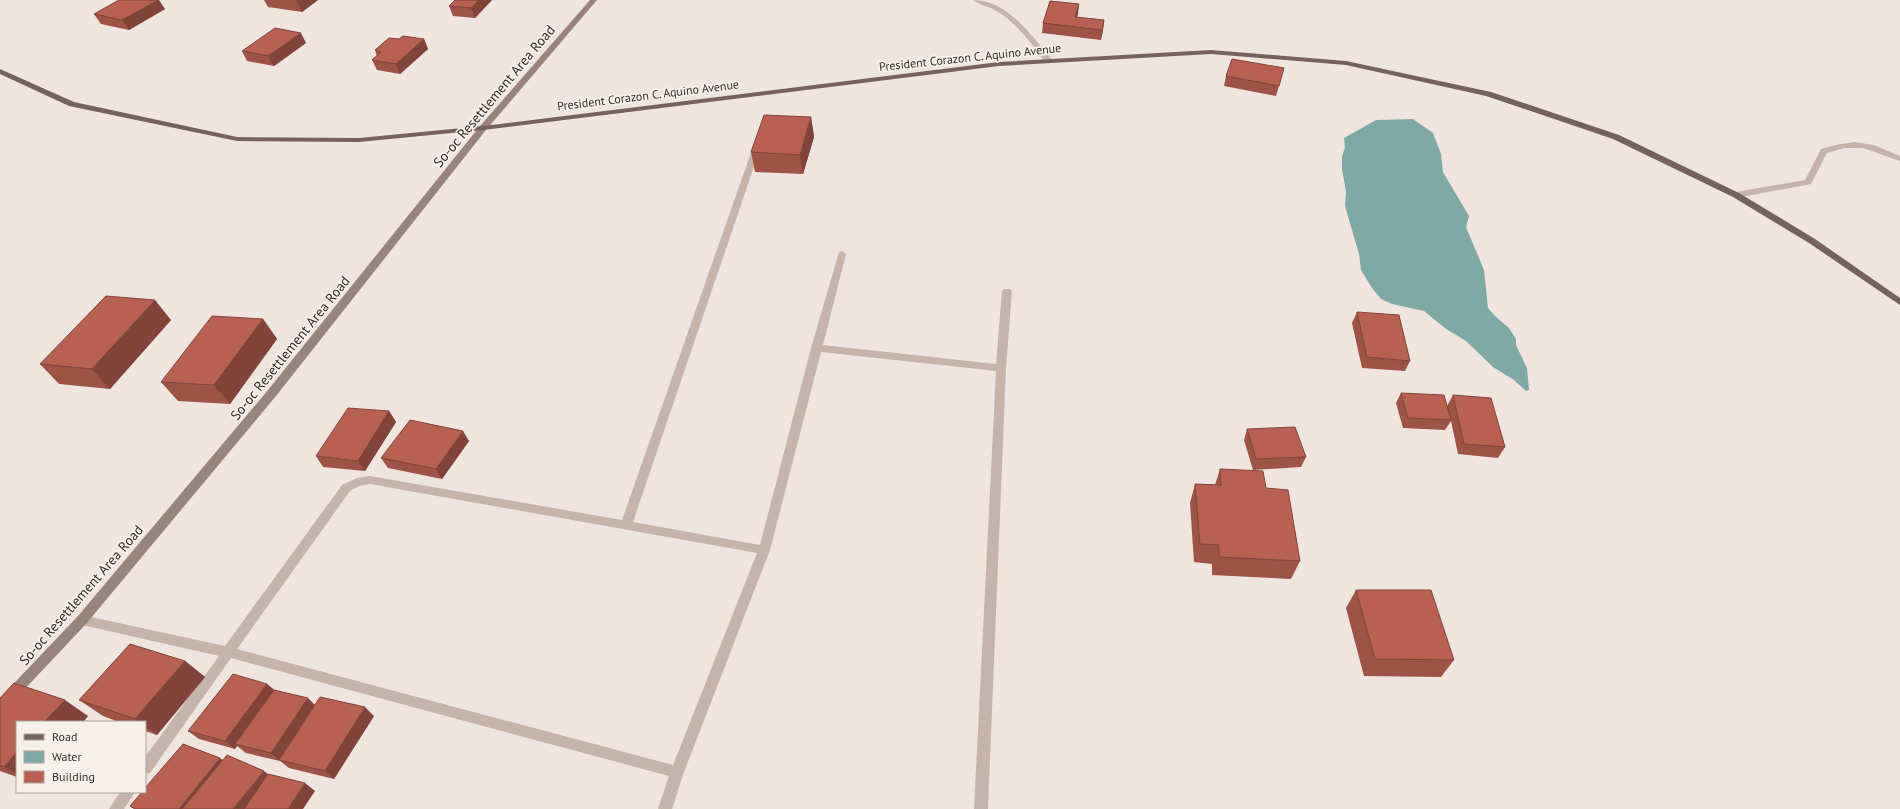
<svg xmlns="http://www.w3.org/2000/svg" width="1900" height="809" viewBox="0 0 1900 809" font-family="'PT Sans',sans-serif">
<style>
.water{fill:#80a9a6}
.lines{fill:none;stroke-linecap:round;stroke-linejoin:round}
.lane{fill:#c6b4ab;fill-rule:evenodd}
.street{fill:#c6b4ab;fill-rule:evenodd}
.secondary{fill:#99847c;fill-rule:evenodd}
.primary{fill:#75625c;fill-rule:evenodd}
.wall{fill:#9e5347}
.shaded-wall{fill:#81443a}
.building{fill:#b86153;stroke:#81443a}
.labels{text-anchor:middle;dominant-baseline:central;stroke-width:3.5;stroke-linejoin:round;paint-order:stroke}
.far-street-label{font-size:12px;fill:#352c29;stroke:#f7f0e9}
.street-label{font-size:14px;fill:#352c29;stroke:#f7f0e9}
</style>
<rect width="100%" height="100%" fill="#efe5de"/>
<path class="water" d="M1413 119 1433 133 1441 154 1443 172 1469 216 1466 227 1484 270 1488 308 1495 316 1509 328 1516 339V345L1527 368 1529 390 1526 391 1514 380 1493 367 1466 341 1446 329 1424 311 1392 304 1381 299 1372 288 1361 270 1359 254 1345 206 1346 192 1342 169V157L1345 147 1344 138 1376 120Z"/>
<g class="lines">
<path class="lane" d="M1854 142 1874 145 1900 156V161L1863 148H1845L1827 153 1811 184 1736 198 1732 195 1736 192 1805 180 1821 149 1835 145Z"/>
<path class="street" d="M973 0C1007 0 1030 34 1051 58V62H1045C1031 43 1016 22 995 10 988 6 979 5 973 0Z
M754 144H760L761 146 633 522 760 545 811 348 839 252 842 251 846 254 823 345 996 364 1002 291 1004 289H1010L1012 291 1006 368 988 809H974L996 371 821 352 770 550 684 772 672 809H658L669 776 231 658 150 773 145 774V757L219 656 82 625 78 624 76 620 78 616 82 615 225 646 342 485 357 478 370 476 622 520ZM370 484 757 553 673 765 237 649 350 491 359 486Z
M120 792H135L124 809H109Z"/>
<path class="secondary" d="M590 0H597L486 130 276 396 86 624 4 711 0 713V698L78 616 268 390 480 126Z"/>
<path class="primary" d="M1211 50 1346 61 1491 92 1619 135 1739 193 1815 239 1900 298V305L1809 243 1733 197 1613 139 1486 96 1346 65 1211 54 999 66 483 130 359 142 237 141 69 106 0 74V69L74 102 237 137 359 138 483 126 999 62Z"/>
</g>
<path class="wall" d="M264 0H318L302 12 268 7Z
M455 0H492L475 18 453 16 449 6Z
M1050 1 1079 4 1077 17 1104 20 1103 30 1101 40 1042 33 1043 23Z
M165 9 129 30 101 24 94 14Z
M399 39H424L428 49 400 74 377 70 372 60 377 56 375 50Z
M306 43 274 66 247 61 242 51Z
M1284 68 1276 96 1224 86 1226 76Z
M811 117 814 137 803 174 755 172 751 152Z
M1357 312 1410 361 1405 371 1362 368 1352 323Z
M263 319 277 339 230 404 178 401 161 382Z
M171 320 110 389 59 384 40 364Z
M1401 393 1447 406 1453 395 1505 447 1498 458 1458 454 1451 421 1445 430 1403 428 1396 403Z
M389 411 396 422 365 471 323 467 316 456Z
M1247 429 1306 457 1301 467 1253 470 1244 440Z
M469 441 442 479 388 468 381 458Z
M1220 469 1266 488 1300 561 1291 579 1212 575V564L1194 562 1190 503 1195 484 1215 485Z
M1356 590 1454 660 1441 677 1364 676 1346 608Z
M185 661 205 677 157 735 145 731V722H119L103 716 79 700Z
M267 684 274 690 315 705 374 716 334 779 289 768 280 761 246 753 237 746 235 749 199 739 188 731Z
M0 698 88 716 83 722H17V777L0 771Z"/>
<path class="shaded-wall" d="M158 0H159L165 9 129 30 122 20Z
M296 0H318L302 12Z
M479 0H492L475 18 471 8Z
M1079 4 1078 14 1074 27 1075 17Z
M1104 20 1103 30 1101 40 1102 30Z
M301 33 306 43 274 66 268 56Z
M424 39 428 49 400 74 396 64Z
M811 117 814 137 803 174 800 155Z
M155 300 171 320 110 389 92 369Z
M263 319 277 339 230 404 214 385Z
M389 411 396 422 365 471 358 461Z
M463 431 469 441 442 479 436 469Z
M185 661 205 677 157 735 145 726V722H139L135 719Z
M267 684 277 692 235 744 237 746 235 749 225 741Z
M308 698 317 707 279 760 271 753Z
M65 700 88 716 83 722H44Z
M365 707 374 716 334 779 325 771Z
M17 752V774L4 767Z
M220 758 231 766 197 809H179Z
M264 771 274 779 250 809H233Z
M305 783 315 791 303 809H288Z"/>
<path class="building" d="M119 0H158L122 20 94 14Z
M455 0H479L471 8 449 6Z
M1050 1 1079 4 1075 17 1104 20 1102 30 1043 23Z
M275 28 301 33 268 56 242 51Z
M403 36 424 39 396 64 372 60 381 52 375 50 389 38 399 39Z
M1232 59 1284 68 1279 86 1226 76Z
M764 115 811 117 800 155 751 152Z
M106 296 155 300 92 369 40 364Z
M1357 312 1399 315 1410 361 1367 357Z
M212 316 263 319 214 385 161 382Z
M1401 393 1444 395 1451 420 1408 418Z
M1453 395 1491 398 1505 447 1464 444Z
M348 408 389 411 358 461 316 456Z
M410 420 463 431 436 469 381 458Z
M1295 427 1306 457 1256 459 1247 429Z
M1220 469 1263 471 1266 488 1288 490 1300 561 1219 557V545L1200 544 1195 484 1221 485Z
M1356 590H1431L1454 660 1375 659Z
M130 644 185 661 135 719 79 700Z
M233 674 267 684 225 741 188 731Z
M14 683 65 700 44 722H17V752L4 767 0 765V698Z
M274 690 308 698 271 753 235 744Z
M320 697 365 707 325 771 279 760Z
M183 744 220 758 179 809H135L130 806 142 792H145V788Z
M227 755 264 771 233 809H182Z
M268 774 305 783 288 809H244Z"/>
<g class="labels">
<g class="far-street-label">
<text transform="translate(970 57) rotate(-6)">President Corazon C. Aquino Avenue</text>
<text transform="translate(648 95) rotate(-7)">President Corazon C. Aquino Avenue</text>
</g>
<g class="street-label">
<text transform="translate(494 96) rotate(-50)">So-oc Resettlement Area Road</text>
<text transform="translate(290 348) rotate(-51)">So-oc Resettlement Area Road</text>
<text transform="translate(81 595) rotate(-49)">So-oc Resettlement Area Road</text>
</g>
</g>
<rect x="16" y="721" width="130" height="72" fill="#f7f0e9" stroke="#a9a29c"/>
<rect x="24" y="734" width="20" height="6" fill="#75625c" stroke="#a9a29c"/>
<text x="52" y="741" font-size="12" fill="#352c29">Road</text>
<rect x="24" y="751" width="20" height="12" fill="#80a9a6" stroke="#a9a29c"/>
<text x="52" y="761" font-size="12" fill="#352c29">Water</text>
<rect x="24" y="771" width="20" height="12" fill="#b86153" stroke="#a9a29c"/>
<text x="52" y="781" font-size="12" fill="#352c29">Building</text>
</svg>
